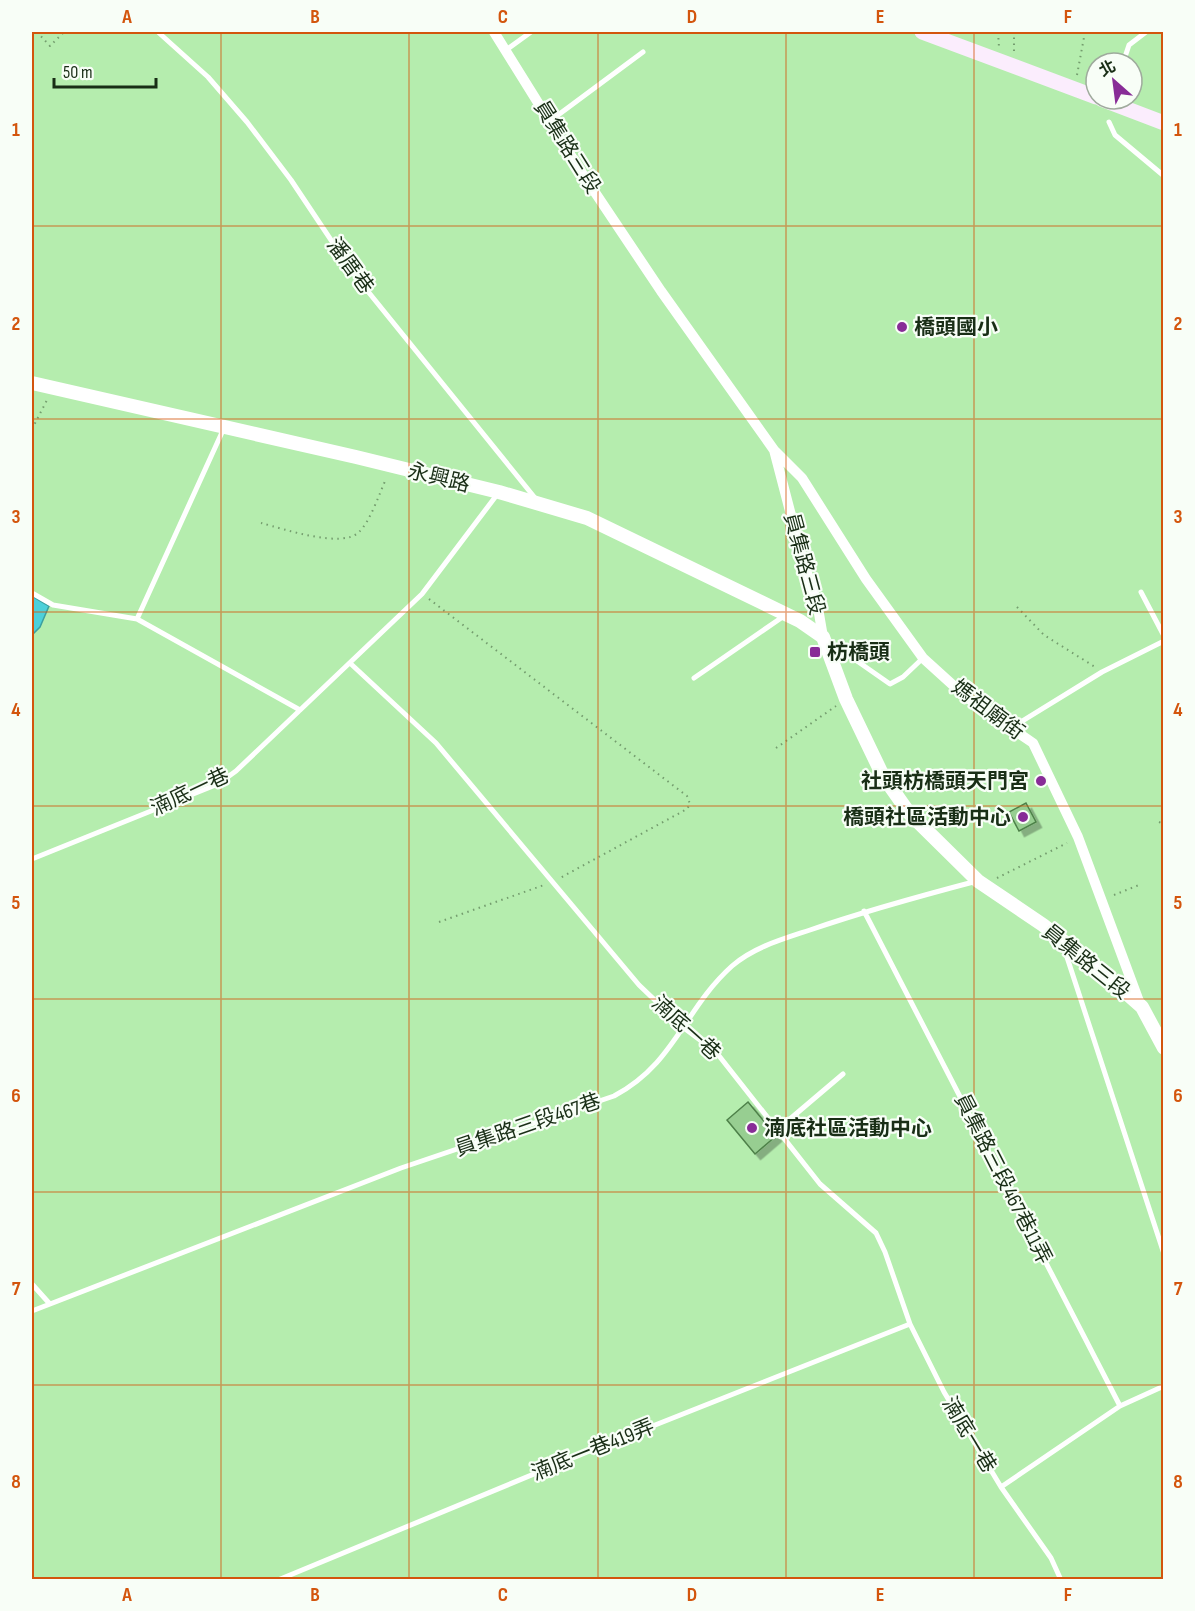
<svg xmlns="http://www.w3.org/2000/svg" width="1195" height="1611" viewBox="0 0 1195 1611" font-family="'Sofia Sans Condensed','Noto Sans TC',sans-serif">
<style>
.water{fill:#4dd0da;stroke:#3d9f9f;stroke-width:1.5}
.building{fill:#97ce91;stroke:#4e8149;stroke-width:1.5;filter:url(#shadow)}
.lines{fill:none;stroke-linecap:round;stroke-linejoin:round}
.path{stroke:#749d6e;stroke-width:2;stroke-dasharray:1.5 4.5;stroke-linecap:butt}
.service{stroke:#fff;stroke-width:5}
.minor{stroke:#fff;stroke-width:10}
.tertiary{stroke:#fff;stroke-width:14}
.secondary{stroke:#fbedfd;stroke-width:15}
.grid{fill:none;stroke:#d3550d;stroke-width:1.5;stroke-opacity:0.55}
.poi-dot{fill:#882c97;stroke:#f8fef7;stroke-width:2}
.labels{text-anchor:middle;dominant-baseline:central;stroke-width:4.5;stroke-linejoin:round;paint-order:stroke}
.street-label{font-size:21px;fill:#192e16;stroke:#f8fef7}
.poi-label{font-size:21px;font-weight:bold;fill:#192e16;stroke:#f8fef7;text-anchor:start}
.neatline{fill:none;stroke:#d3550d;stroke-width:2}
.grid-label{font-size:20px;text-anchor:middle;font-weight:bold;fill:#d3550d}
</style>
<defs>
<filter id="shadow"><feDropShadow dx="5.5" dy="5.5" stdDeviation="0" flood-color="#0004"/></filter>
</defs>
<rect width="100%" height="100%" fill="#b5edae"/>
<path class="water" d="M32 596 49 606 40 627 33 634Z"/>
<path class="building" d="M1026 803 1036 822 1019 831 1009 812Z
M748 1102 776 1136 755 1154 727 1120Z"/>
<g class="lines">
<path class="path" d="M37 32 50 46 64 32
M998 32 999 47
M1014 51V32
M1077 75 1085 32
M32 429 47 400
M261 523C284 529 342 549 359 532 370 522 380 492 386 479
M429 599 687 796 690 804 687 809 560 878
M1017 607 1044 635 1095 667
M776 748 836 706
M1159 822 1164 824
M997 878 1067 843
M1114 895 1139 885
M439 922 544 885"/>
<path class="service" d="M158 32 208 77 247 122 291 180 353 273 535 498
M506 50 531 32
M1123 63 1129 45 1146 32
M550 121 643 52
M1109 122 1115 135 1164 176
M1141 592 1164 636
M32 593 53 605 137 619 224 428
M137 619 300 710
M827 640 890 684 903 677 923 658
M351 664 436 743 639 985 684 1028 716 1052 820 1184 876 1233 885 1252 910 1324 944 1392 1001 1487 1051 1558 1061 1580
M694 678 784 616
M1011 728 1102 672 1164 641
M32 859 218 784 236 771 422 594 499 492
M864 911 1120 1406 1164 1386
M1063 945 1164 1254
M777 1130 843 1074
M32 1284 49 1303
M32 1311 401 1168 614 1096C675 1064 684 1009 732 966 754 947 783 939 810 930 865 911 920 896 977 881
M1001 1487 1120 1406
M278 1580 592 1450 910 1324"/>
<path class="minor" d="M494 32 578 167 661 291 774 450 803 561 817 602 823 637
M775 451 802 478 866 579 923 658 966 697 1033 743 1078 837 1140 1004"/>
<path class="tertiary" d="M32 383 356 457 499 492 587 518 800 621 823 637 846 699 883 776 909 813 978 881 1043 925 1100 970 1142 1007 1164 1048"/>
<path class="secondary" d="M922 32 1096 97
M1101 99 1164 123"/>
</g>
<path class="grid" d="M221 32V1580M409 32V1580M598 32V1580M786 32V1580M974 32V1580M32 226H1164M32 419H1164M32 612H1164M32 806H1164M32 999H1164M32 1192H1164M32 1385H1164"/>
<g class="poi-dot">
<circle cx="902" cy="327" r="6"/>
<rect x="809" y="646" width="12" height="12" rx="3"/>
<circle cx="1041" cy="781" r="6"/>
<circle cx="1023" cy="817" r="6"/>
<circle cx="752" cy="1128" r="6"/>
</g>
<g class="labels">
<g class="street-label">
<text transform="translate(567 147) rotate(58)">員集路三段</text>
<text transform="translate(350 266) rotate(54)">潘厝巷</text>
<text transform="translate(439 478) rotate(14)">永興路</text>
<text transform="translate(804 564) rotate(75)">員集路三段</text>
<text transform="translate(988 710) rotate(37)">媽祖廟街</text>
<text transform="translate(190 792) rotate(-25)">湳底一巷</text>
<text transform="translate(1086 962) rotate(39)">員集路三段</text>
<text transform="translate(686 1028) rotate(42)">湳底一巷</text>
<text transform="translate(528 1125) rotate(-19)">員集路三段467巷</text>
<text transform="translate(1003 1179) rotate(63)">員集路三段467巷11弄</text>
<text transform="translate(969 1435) rotate(59)">湳底一巷</text>
<text transform="translate(593 1450) rotate(-22)">湳底一巷419弄</text>
</g>
<g class="poi-label">
<text x="914" y="327">橋頭國小</text>
<text x="827" y="652">枋橋頭</text>
<text x="1029" y="781" text-anchor="end">社頭枋橋頭天門宮</text>
<text x="1011" y="817" text-anchor="end">橋頭社區活動中心</text>
<text x="764" y="1128">湳底社區活動中心</text>
</g>
</g>
<rect width="1195" height="1611" fill="none" stroke="#f8fef7" stroke-width="66"/>
<g transform="translate(1114 81) rotate(332)"><circle r="28" fill="#f8fef7" stroke="#9fab9d" stroke-width="1.5"/>
<path d="M0-4.5L10 22L0 15L-10 22Z" fill="#882c97"/>
<text y="-9" font-size="16" font-weight="bold" text-anchor="middle" fill="#192e16">北</text>
</g>
<path d="M54 78v9h102v-9" fill="none" stroke="#192e16" stroke-width="3"/>
<text x="63" y="78" font-size="18" fill="#192e16" stroke="#f8fef7" stroke-width="4.5" paint-order="stroke">50 m</text>
<rect x="33" y="33" width="1129" height="1545" class="neatline"/>
<g class="grid-label">
<text x="127" y="23">A</text>
<text x="315" y="23">B</text>
<text x="503" y="23">C</text>
<text x="692" y="23">D</text>
<text x="880" y="23">E</text>
<text x="1068" y="23">F</text>
<text x="16" y="136">1</text>
<text x="1178" y="136">1</text>
<text x="16" y="330">2</text>
<text x="1178" y="330">2</text>
<text x="16" y="523">3</text>
<text x="1178" y="523">3</text>
<text x="16" y="716">4</text>
<text x="1178" y="716">4</text>
<text x="16" y="909">5</text>
<text x="1178" y="909">5</text>
<text x="16" y="1102">6</text>
<text x="1178" y="1102">6</text>
<text x="16" y="1295">7</text>
<text x="1178" y="1295">7</text>
<text x="16" y="1488">8</text>
<text x="1178" y="1488">8</text>
<text x="127" y="1601">A</text>
<text x="315" y="1601">B</text>
<text x="503" y="1601">C</text>
<text x="692" y="1601">D</text>
<text x="880" y="1601">E</text>
<text x="1068" y="1601">F</text>
</g>
</svg>
